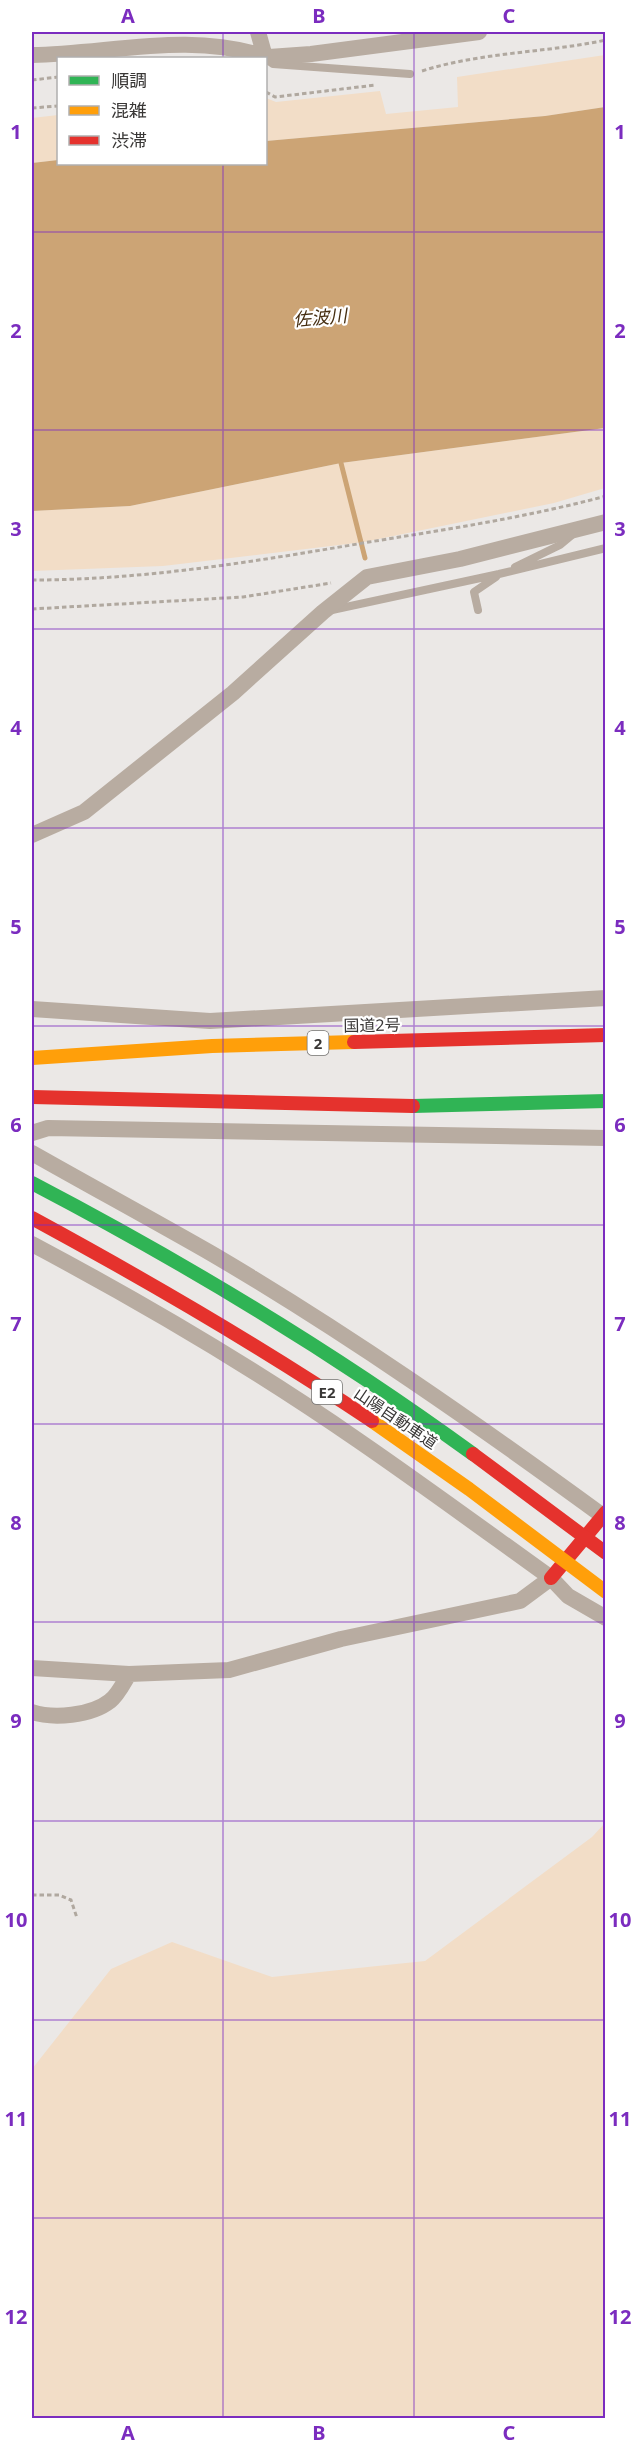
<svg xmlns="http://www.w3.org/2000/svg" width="637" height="2450" viewBox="0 0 637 2450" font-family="'Noto Sans','Noto Sans JP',sans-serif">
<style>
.green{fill:#f2ddc7}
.water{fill:#cca475}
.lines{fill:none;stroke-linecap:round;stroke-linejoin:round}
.stream{stroke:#cca475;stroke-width:5}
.path{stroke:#b0a89f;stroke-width:3;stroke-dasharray:4.5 3;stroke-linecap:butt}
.lane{stroke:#b8aca1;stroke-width:8}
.street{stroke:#b8aca1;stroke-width:16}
.fast{stroke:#30b455;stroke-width:14}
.slow{stroke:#ff9f0a;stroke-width:14}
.jam{stroke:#e5322d;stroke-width:14}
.fast-bridge{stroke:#30b455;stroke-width:14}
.slow-bridge{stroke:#ff9f0a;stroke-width:14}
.jam-bridge{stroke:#e5322d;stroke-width:14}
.grid{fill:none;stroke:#7b2cbf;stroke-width:1.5;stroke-opacity:0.55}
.labels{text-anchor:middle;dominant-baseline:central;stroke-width:4.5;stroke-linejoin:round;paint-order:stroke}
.shield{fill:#fff;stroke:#747372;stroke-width:1.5}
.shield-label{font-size:15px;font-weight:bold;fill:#393736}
.street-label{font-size:16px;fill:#393736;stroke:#fff}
.water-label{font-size:18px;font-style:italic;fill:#472f12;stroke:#fff}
.neatline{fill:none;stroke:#7b2cbf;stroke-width:2}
.grid-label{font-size:20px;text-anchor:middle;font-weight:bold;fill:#7b2cbf}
</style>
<rect width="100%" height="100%" fill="#ebe8e6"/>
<path class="green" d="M605 55V107L545 116 266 141V98L276 102 380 91 386 114 458 107 457 77Z
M58 115V160L32 163V118Z
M605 428V488L554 503 364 542 163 566 32 571V511L130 506 341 463Z
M605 1823V2418H32V2069L111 1969 172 1942 272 1977 425 1961 592 1837Z"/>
<path class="water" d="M605 107V428L341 463 130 506 32 511V163L58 160V164H266V141L545 116Z"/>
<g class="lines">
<path class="stream" d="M341 463 365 558"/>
<path class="path" d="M422 71C481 52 545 53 606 40
M32 80 58 77
M266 92 275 97 376 85
M32 108 58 106
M32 580C145 580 258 561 369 542 449 529 528 517 606 496
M32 609 243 597 331 583
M32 1895H59L71 1900 77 1918"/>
<path class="lane" d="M269 61 273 64 410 74
M515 567 560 545 572 535
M332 610 499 574 606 548
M478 610 474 592 496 577"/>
<path class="street" d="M258 32 265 57
M32 55C109 54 190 31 265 57
M255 58 311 54 479 32
M32 835 84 812 233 693 323 612 367 577 460 559 606 522
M32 1009 210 1021 606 998
M32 1133 48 1128 606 1138
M32 1153C92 1187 153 1220 214 1255 348 1334 477 1424 603 1516
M32 1244C143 1303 254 1368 359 1441 423 1485 487 1532 551 1578L568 1596 606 1618
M32 1668 129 1674 229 1670 341 1639 520 1601 551 1578
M32 1712C53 1719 91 1716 110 1701 118 1695 124 1682 129 1674"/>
<path class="fast" d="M413 1106 606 1101"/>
<path class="slow" d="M32 1058 212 1046 354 1042"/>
<path class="jam" d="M354 1042 606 1035
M32 1097 413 1106
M551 1578 606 1512"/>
<path class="fast-bridge" d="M32 1183C185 1263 333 1352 473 1454"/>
<path class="slow-bridge" d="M372 1421 469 1489 606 1592"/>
<path class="jam-bridge" d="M32 1218C148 1281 262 1347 372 1421
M473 1454 606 1553"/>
</g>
<path class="grid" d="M223 32V58M414 32V2418M223 164V2418M32 232H606M32 430H606M32 629H606M32 828H606M32 1026H606M32 1225H606M32 1424H606M32 1622H606M32 1821H606M32 2020H606M32 2218H606"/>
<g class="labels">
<g class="shield">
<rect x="307.5" y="1031" width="21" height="24" rx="4.5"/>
<rect x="312" y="1380" width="30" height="24" rx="4.5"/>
</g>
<g class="shield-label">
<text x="318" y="1043">2</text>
<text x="327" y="1392">E2</text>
</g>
<g class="street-label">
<text transform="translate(372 1025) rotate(-1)">国道2号</text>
<text transform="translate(396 1418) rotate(34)">山陽自動車道</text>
</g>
<g class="water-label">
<text transform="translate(320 317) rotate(-5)">佐波川</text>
</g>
</g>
<rect width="637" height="2450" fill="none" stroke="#ffffff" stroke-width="66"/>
<rect x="57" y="57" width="210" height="108" fill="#ffffff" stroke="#b0afaf" stroke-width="1.5"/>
<rect x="69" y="76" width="30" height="9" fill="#30b455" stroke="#b0afaf" stroke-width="1.5"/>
<text x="111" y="87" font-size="18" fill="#393736">順調</text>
<rect x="69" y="106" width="30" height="9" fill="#ff9f0a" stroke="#b0afaf" stroke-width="1.5"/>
<text x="111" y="117" font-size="18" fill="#393736">混雑</text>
<rect x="69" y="136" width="30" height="9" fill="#e5322d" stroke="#b0afaf" stroke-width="1.5"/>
<text x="111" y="147" font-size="18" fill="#393736">渋滞</text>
<rect x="33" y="33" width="571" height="2384" class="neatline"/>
<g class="grid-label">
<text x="128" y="23">A</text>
<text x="319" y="23">B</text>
<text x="509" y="23">C</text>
<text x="16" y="139">1</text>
<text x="620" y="139">1</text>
<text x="16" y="338">2</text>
<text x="620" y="338">2</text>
<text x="16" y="536">3</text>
<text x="620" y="536">3</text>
<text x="16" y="735">4</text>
<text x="620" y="735">4</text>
<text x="16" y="934">5</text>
<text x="620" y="934">5</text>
<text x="16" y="1132">6</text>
<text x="620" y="1132">6</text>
<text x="16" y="1331">7</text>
<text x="620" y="1331">7</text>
<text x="16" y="1530">8</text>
<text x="620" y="1530">8</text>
<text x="16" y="1728">9</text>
<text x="620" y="1728">9</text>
<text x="16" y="1927">10</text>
<text x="620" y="1927">10</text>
<text x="16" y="2126">11</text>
<text x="620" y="2126">11</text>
<text x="16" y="2324">12</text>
<text x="620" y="2324">12</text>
<text x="128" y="2440">A</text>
<text x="319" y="2440">B</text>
<text x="509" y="2440">C</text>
</g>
</svg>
